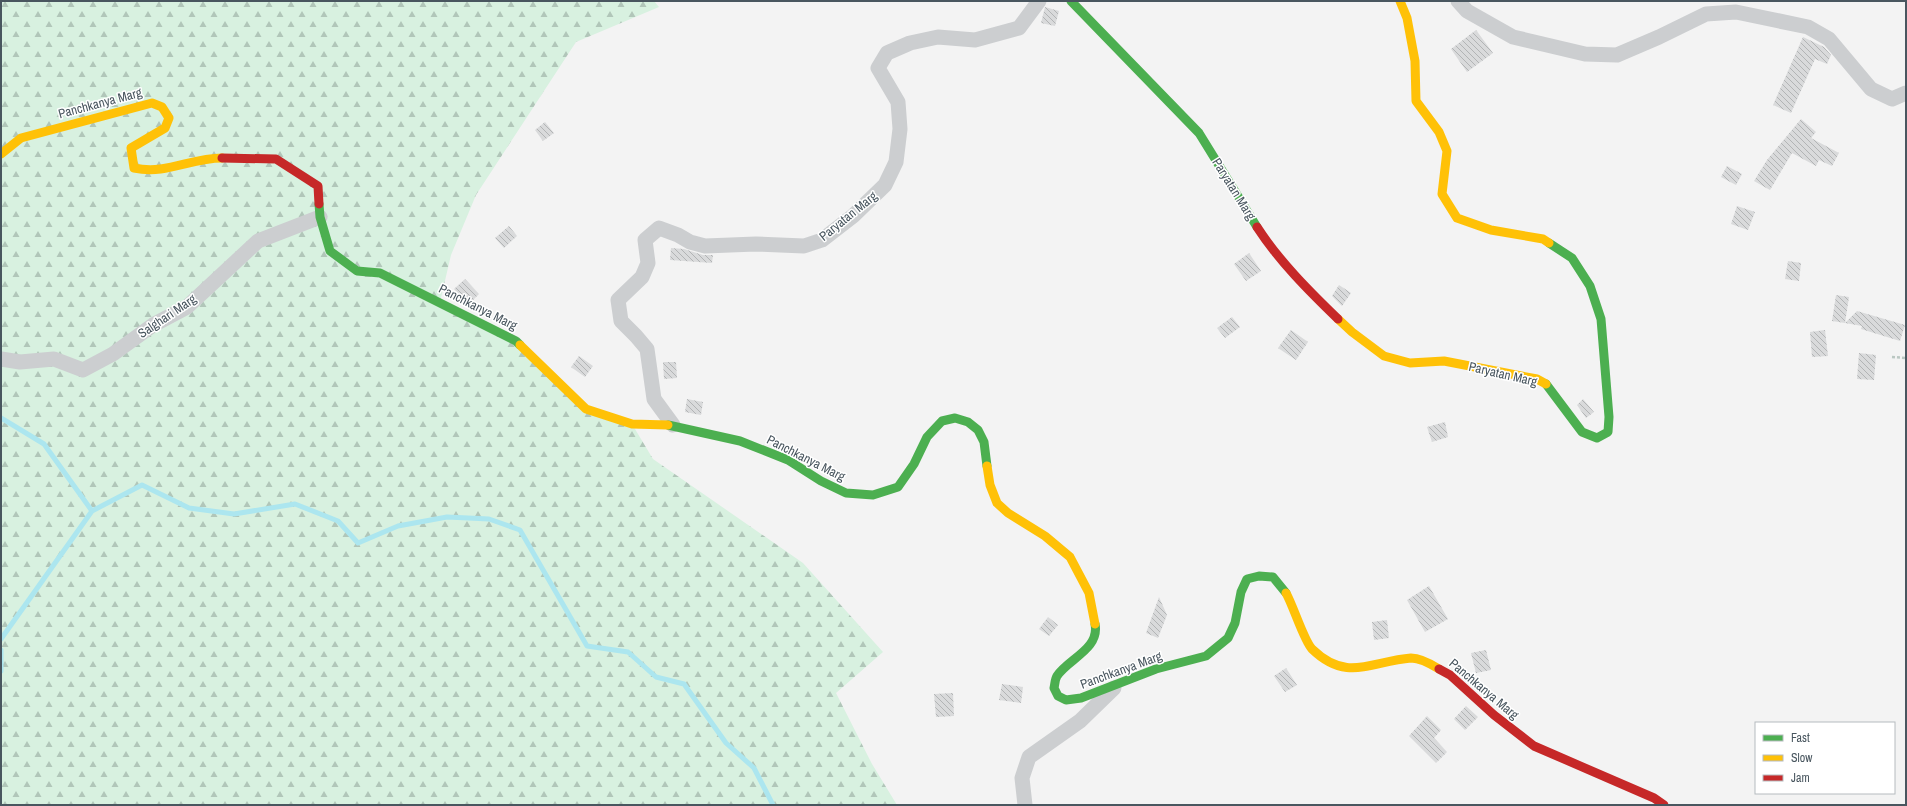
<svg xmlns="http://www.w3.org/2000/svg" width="1907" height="806" viewBox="0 0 1907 806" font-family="'Archivo Narrow',sans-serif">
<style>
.forest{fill:url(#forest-firs)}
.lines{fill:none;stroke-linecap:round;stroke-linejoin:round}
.stream{stroke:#ace6ef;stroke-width:5}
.building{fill:url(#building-back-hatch)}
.path{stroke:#bac7c2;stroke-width:2.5;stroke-dasharray:3 2;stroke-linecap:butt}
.street{stroke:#ccced0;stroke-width:15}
.fast{stroke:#4caf50;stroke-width:9}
.slow{stroke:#ffc107;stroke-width:9}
.jam{stroke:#c62828;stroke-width:9}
.labels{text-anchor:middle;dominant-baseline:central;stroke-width:3;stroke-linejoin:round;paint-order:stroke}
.street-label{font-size:13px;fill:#49565f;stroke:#fff}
</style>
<defs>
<pattern id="forest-firs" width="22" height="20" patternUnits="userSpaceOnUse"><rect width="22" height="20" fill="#d8f1e0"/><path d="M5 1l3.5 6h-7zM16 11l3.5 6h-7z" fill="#b1c6b9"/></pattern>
<pattern id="building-back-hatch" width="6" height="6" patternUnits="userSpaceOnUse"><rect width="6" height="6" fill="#d9dadb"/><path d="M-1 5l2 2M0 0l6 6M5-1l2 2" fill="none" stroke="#b2b4b5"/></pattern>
</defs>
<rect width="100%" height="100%" fill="#f3f3f3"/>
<path class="forest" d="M1 1H654L659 7 576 42 476 195 451 255 440 302 516 341 586 409 632 424 653 459 803 563 883 652 836 693 872 764 897 805H1Z"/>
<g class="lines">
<path class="stream" d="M1 418 44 444 92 511
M1 639 92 511 142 485 189 508 234 514 295 504 338 521 358 543 398 526 447 517 489 519 520 530 587 646 628 652 656 677 684 684 726 743 754 768 773 805
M1 650V671"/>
</g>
<path class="building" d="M1045 7 1059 11 1055 26 1041 23Z
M1476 30 1493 53 1467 72 1451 49Z
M1803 37 1824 47 1831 55 1827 64 1815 59 1791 113 1773 105Z
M1801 119 1816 132 1811 138 1839 153 1832 166 1819 160 1816 166 1792 153 1770 190 1754 181 1767 160Z
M545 122 554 133 543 141 535 130Z
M1727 166 1742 174 1736 185 1721 177Z
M1737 206 1755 212 1748 230 1731 224Z
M509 226 517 236 504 248 495 238Z
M671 248 684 249 703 255H713L712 263 670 260Z
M1249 253 1261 271 1246 281 1234 264Z
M1788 261 1801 263 1799 281 1785 279Z
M465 279 479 294 469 304 454 289Z
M1339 285 1351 293 1342 306 1332 296Z
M1836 295 1849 297 1845 323 1832 321Z
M1857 311 1905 325 1900 341 1861 329 1862 326 1845 323Z
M1232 317 1240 327 1225 338 1217 328Z
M1291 330 1308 342 1296 360 1278 348Z
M1825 330 1828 356 1812 357 1810 332Z
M1859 353 1876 355 1874 380 1857 379Z
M579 356 593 366 585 377 571 367Z
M663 362H676L677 378 664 379Z
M687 399 703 402 701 415 685 412Z
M1583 399 1594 412 1586 418 1577 405Z
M1445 422 1448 437 1432 442 1427 427Z
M1429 586 1448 619 1425 632 1407 600Z
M1159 597 1167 615 1158 638 1146 633Z
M1048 617 1058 625 1049 636 1039 629Z
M1387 620 1389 638 1374 640 1372 622Z
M1486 650 1491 670 1476 673 1471 653Z
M1286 668 1297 685 1285 692 1274 676Z
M1002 684 1023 687 1021 703 999 700Z
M953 693 954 716 936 717 934 694Z
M1466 706 1478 717 1465 730 1454 719Z
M1427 716 1441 730 1434 738 1447 752 1436 763 1409 736Z"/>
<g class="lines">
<path class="path" d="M1892 357 1906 358"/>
<path class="street" d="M1458 1 1467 11 1513 37 1585 54 1617 55 1659 37 1706 14 1736 12 1808 27 1829 39 1871 89 1892 99 1906 93
M1 359 20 362 54 359 83 370 113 354 153 325 187 307 258 241 320 217
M673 425 654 399 647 349 636 336 621 321 618 300 642 277 648 263 645 240 659 228 678 235 690 242 705 246 756 244 804 246 822 240 853 216 885 185 896 162 900 129 898 102 878 68 887 53 910 43 938 37 975 40 1019 28 1039 1
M1025 805 1022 778 1029 757 1080 721 1114 688"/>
<path class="fast" d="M1071 1 1199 133 1257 227
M319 204 320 217 330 251 357 271 380 273 516 341 520 345
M1546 384 1582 432 1597 438 1608 432 1609 417 1601 319 1590 286 1572 258 1549 243
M668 425 740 441 788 460 821 481 846 493 873 495 898 487 914 464 927 437 942 421 955 418 968 422 978 430 984 442 987 466
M1095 624C1100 649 1068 659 1057 676 1055 679 1055 684 1054 688L1058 696 1066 700 1081 698 1156 669 1206 656 1228 638 1235 623 1241 592 1247 579 1259 576 1273 577 1286 593"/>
<path class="slow" d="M1400 1 1407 18 1415 61 1416 101 1439 132 1447 151 1442 194 1457 218 1491 230 1543 239 1549 243
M1 154 21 138 152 103 162 107 169 118 165 128 131 148 134 168C167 175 190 158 222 158
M1338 319 1352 332 1384 356 1410 363 1444 361 1537 379 1546 384
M520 345 586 409 632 424 668 425
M987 466 990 485 997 503 1008 513 1045 536 1070 557 1089 593 1095 624
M1286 593C1293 605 1304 641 1312 649 1347 683 1371 661 1411 658 1420 658 1431 664 1439 669"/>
<path class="jam" d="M222 158 276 159 318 186 319 204
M1257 227C1279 261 1309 291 1338 319
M1439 669 1450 675 1494 715 1534 746 1654 798 1664 805"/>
</g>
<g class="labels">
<g class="street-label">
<text transform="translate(100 103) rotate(-15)">Panchkanya Marg</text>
<text transform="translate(1234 189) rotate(58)">Paryatan Marg</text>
<text transform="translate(848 216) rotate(-39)">Paryatan Marg</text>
<text transform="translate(478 307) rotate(27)">Panchkanya Marg</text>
<text transform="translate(167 316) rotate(-34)">Salghari Marg</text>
<text transform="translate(1503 374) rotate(13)">Paryatan Marg</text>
<text transform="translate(806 458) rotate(27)">Panchkanya Marg</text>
<text transform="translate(1121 670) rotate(-20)">Panchkanya Marg</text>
<text transform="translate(1484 689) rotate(40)">Panchkanya Marg</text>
</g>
</g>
<rect width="1907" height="806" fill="none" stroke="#49565f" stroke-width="4"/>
<rect x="1755" y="722" width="140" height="72" fill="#ffffff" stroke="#b6bbbf"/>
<rect x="1763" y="735" width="20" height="6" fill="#4caf50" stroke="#b6bbbf"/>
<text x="1791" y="742" font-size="12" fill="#49565f">Fast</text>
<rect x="1763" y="755" width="20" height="6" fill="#ffc107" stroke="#b6bbbf"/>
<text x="1791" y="762" font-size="12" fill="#49565f">Slow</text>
<rect x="1763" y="775" width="20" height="6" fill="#c62828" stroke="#b6bbbf"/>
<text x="1791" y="782" font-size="12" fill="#49565f">Jam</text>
</svg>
